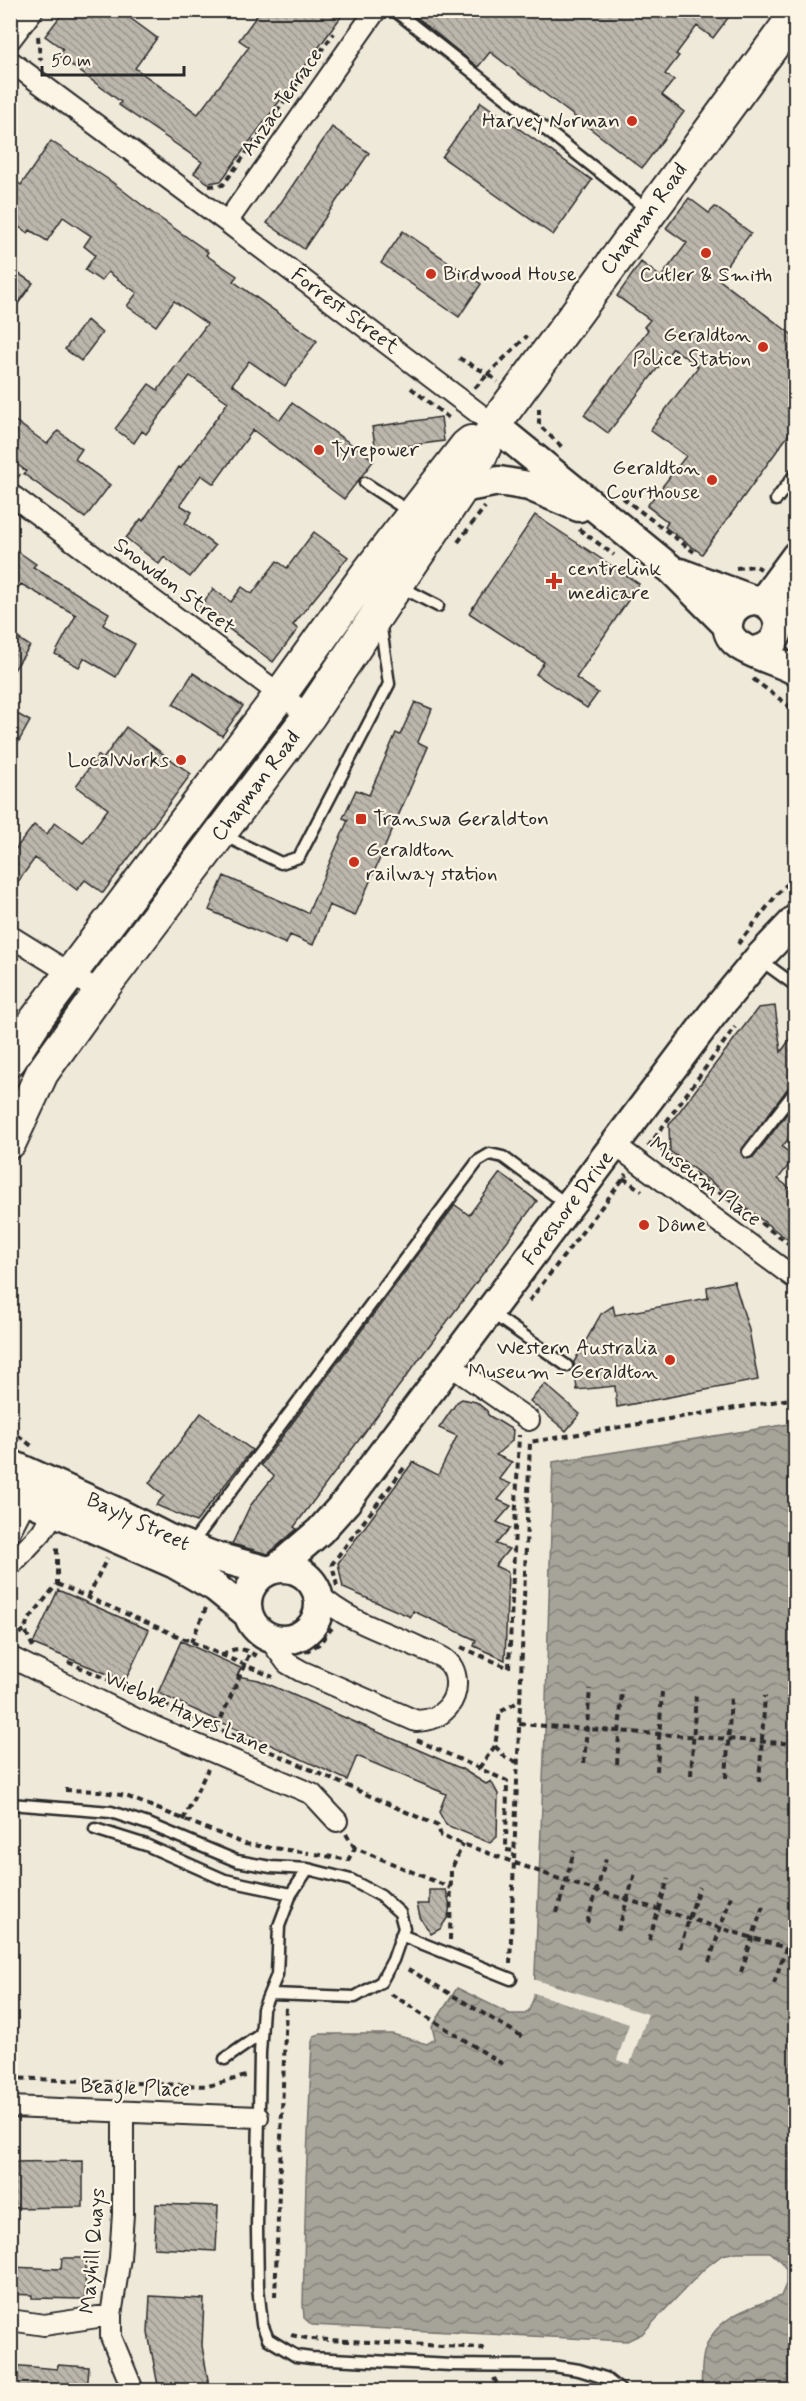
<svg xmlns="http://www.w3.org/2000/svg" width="806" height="2401" viewBox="0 0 806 2401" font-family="Mynerve,sans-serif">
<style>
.water{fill:url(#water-waves);stroke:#75736d;stroke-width:1.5}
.pier{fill:#efe9da}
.building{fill:url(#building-back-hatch);stroke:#2b2b2b;stroke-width:1.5}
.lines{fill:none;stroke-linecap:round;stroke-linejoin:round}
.lane-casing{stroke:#2b2b2b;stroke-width:15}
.street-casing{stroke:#2b2b2b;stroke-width:24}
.secondary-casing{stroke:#2b2b2b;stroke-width:33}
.primary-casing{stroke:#2b2b2b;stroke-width:36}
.path{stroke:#2b2b2b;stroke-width:4;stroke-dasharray:6 4.5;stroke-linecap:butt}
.lane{stroke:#fcf5e5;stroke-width:10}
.street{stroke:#fcf5e5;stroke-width:20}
.secondary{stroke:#fcf5e5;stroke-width:28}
.primary{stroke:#fcf5e5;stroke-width:32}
.poi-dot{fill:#c8321e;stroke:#fcf5e5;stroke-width:2}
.labels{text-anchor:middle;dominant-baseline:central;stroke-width:4.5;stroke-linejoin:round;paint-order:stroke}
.street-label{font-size:21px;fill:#2b2b2b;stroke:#fcf5e5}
.poi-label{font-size:21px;fill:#2b2b2b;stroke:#fcf5e5;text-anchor:start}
</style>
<defs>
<pattern id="water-waves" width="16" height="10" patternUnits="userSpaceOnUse" patternTransform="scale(1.5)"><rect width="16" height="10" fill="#a6a399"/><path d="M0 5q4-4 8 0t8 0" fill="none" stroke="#87857d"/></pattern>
<pattern id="building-back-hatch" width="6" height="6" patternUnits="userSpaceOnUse" patternTransform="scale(1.5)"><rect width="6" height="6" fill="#bcb7ac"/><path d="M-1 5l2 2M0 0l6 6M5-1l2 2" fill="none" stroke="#99958c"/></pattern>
</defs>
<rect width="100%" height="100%" fill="#efe9da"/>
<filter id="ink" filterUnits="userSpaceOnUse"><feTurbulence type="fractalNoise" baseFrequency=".0167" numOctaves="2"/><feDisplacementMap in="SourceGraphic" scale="12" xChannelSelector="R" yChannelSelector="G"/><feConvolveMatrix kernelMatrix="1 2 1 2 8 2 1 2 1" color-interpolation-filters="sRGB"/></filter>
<g filter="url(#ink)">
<path class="water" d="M795 1423V2390H701C702 2378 701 2364 704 2353 713 2317 751 2307 781 2296L786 2284V2270L782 2262 770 2252H737L722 2255 704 2269 642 2334 627 2341 312 2325 304 2318 303 2304 306 2181 312 2042 314 2036 320 2034H392L427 2044 435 2039 432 2027 457 1988 510 2014H525L529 2010 534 1997 545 1733 553 1462Z"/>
<path class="pier" d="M532 1979 648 2014 630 2064 617 2060 629 2024 531 1992Z"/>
<path class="building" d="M65 10H119L157 38 135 68 198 114 249 47 239 40 261 10H346L221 181 208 183 194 173 202 162 119 105 121 102 59 56 63 49 45 36Z
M407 10H734L713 38 697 26 676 54 679 56 665 74 674 80 662 95 684 112 642 168 490 52 478 67Z
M481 102 592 180 553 235 442 157Z
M332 127 369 153 304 249 267 223Z
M51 141 112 182 151 212 208 252 206 255 237 276 233 281 317 341 285 386 249 361 232 384 280 420 292 403 374 460 344 499 253 430 214 484 201 475 180 505 192 512 185 523 215 546 190 577 164 557 159 564 126 538 141 519 143 521 179 467 181 468 228 402 190 376 146 434 142 431 134 443 115 429 149 384 158 390 207 324 174 301 156 326 127 306 137 293 108 272 101 281 85 270 95 255 84 246 91 236 63 217 47 241 30 230 28 233 10 221V177L21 185Z
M689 198 709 213 715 207 751 233 717 278 795 337V426L702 554 665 527 668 522 647 506 686 456 650 430 698 367 673 348 608 433 584 415 648 330 644 327 650 320 617 296 641 262 661 277 687 243 666 228Z
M403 231 481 284 459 317 381 263Z
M10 268 33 283 10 315Z
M87 320 102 333 81 361 65 349Z
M10 417 47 444 58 431 82 449 75 459 110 485 85 518 24 474 26 471 10 459Z
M441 417 444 441 376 450 372 427Z
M535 515 639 584 576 678 598 693 587 708 536 674 544 662 469 613Z
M314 532 348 557 293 625 298 629 273 662 200 607 213 589 231 602 242 587 252 594 277 561 287 568Z
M10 546 36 564 33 567 109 613 103 625 135 644 116 677 84 658 79 667 55 654 76 615 21 584 10 598Z
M10 633 30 646 10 676Z
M193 673 243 706 222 736 173 704Z
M415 702 432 709 418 742 428 747 355 916 329 905 313 945 290 935 286 944 209 910 224 876 308 913 348 820 343 818 356 790 369 795 396 733 400 735Z
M10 710 30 721 10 757Z
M126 727 191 774 103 893 85 880 77 890 35 858 10 893V856L34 825 47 834 55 822 83 843 108 809 76 786 98 755 103 759Z
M775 1006 781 1052 795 1032V1083L790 1085 741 1152 744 1158 754 1157 795 1103V1130L782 1147 795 1157 778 1179 795 1192V1245L670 1151 669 1125 758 1008Z
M500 1173 537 1201 294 1527 297 1529 268 1554 232 1544 250 1506 274 1476 261 1465 455 1205 469 1215Z
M734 1281 749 1330 758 1380 617 1407 615 1386 577 1390 574 1362 601 1314 613 1306 615 1315 708 1298 707 1287Z
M545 1384 580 1414 566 1431 530 1401Z
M462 1399 476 1402 487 1411 488 1415 513 1430 512 1441 496 1455 512 1462 499 1479 511 1484 498 1500 511 1506 497 1522 510 1528 496 1544 509 1549 495 1566 508 1572 505 1660 474 1646 476 1640 413 1611 411 1617 343 1588 338 1563 413 1462 438 1475 457 1436 439 1428 457 1402Z
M201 1413 252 1450 196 1522 156 1505 164 1496 149 1483Z
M58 1590 149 1630 125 1681 33 1644Z
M181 1641 241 1668 237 1676 259 1680 462 1769 486 1784 491 1781 498 1794 497 1837 490 1843 446 1825 439 1812 446 1794 357 1756 347 1780 158 1693Z
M429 1890H446L450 1905 448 1917 440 1929 431 1934 420 1917 417 1904H429Z
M83 2161V2207L10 2208V2162Z
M156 2204 218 2206 216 2251 154 2248Z
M62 2258H86L85 2299 32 2298V2295L10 2294V2267L61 2269Z
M150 2296 204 2299 202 2346 210 2391H159L148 2333Z
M10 2365 57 2369 58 2365 89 2367 87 2391H10Z"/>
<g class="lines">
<defs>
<path id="lane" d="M394 10 649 211
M365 483 410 512
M776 500 796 473
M399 586 438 606
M223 835 281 863 299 857 389 684 380 621
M759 959 796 986
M748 1152 796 1090
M490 1312 567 1366
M190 1546 478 1161 490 1154 503 1157 569 1206
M10 1804 111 1812 151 1825 237 1861 271 1867 308 1869 351 1880 381 1896 400 1913 404 1928 393 1960 381 1982 355 1997 271 1994
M95 1829 146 1845 225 1880 291 1894
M308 1869 291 1894 279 1926 277 1975 263 2009 260 2053 257 2227 258 2287 262 2324 268 2339 296 2356 311 2358 452 2365 554 2366 579 2370 605 2378 620 2390
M401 1935 511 1979
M225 2059 261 2034"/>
<path id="street" d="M10 40 33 10
M10 61 227 222 494 425
M227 222 376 10
M10 494 309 716
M10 936 100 992
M615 1145 796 1279
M450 1365 529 1420
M10 1531 32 1488
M10 1566 41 1533 61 1503
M268 1637 287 1663 301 1671 416 1721C431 1720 438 1718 448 1707 459 1693 460 1669 443 1658 435 1653 423 1650 414 1645 381 1631 344 1619 318 1594
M10 1657 136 1719 312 1794 337 1821
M10 2107 258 2117
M123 2112V2214L120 2258 111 2315V2337L133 2390
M10 2320 44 2325 111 2315"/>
<path id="secondary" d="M494 425 672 570 728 626
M462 488 499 481 529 486 579 507
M680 573 753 600
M762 602 796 556
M779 622 796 590
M754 651C796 644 778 590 745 602 738 605 731 611 729 619 719 651 774 657 796 671
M10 1464 112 1510 167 1538 213 1556 268 1571
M10 1492 175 1564 215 1587 248 1614
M277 1568 320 1531 346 1502 712 1015 758 959 796 919
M247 1604a36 36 0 1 1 72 0a36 36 0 1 1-72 0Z"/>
<path id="primary" d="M10 1060 37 1018 280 695 366 575 466 446 471 442
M10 1142 42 1073 100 992 309 716 462 488 481 455 494 425 796 14"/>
</defs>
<use href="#lane" class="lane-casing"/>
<use href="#street" class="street-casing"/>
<use href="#secondary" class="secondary-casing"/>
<use href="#primary" class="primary-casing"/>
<path class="path" d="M38 36 40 58 42 60
M209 186 223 185 334 33
M459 358 488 374 527 336
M411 388 450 419
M475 388 488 374 498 382
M539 408V425L564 449
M10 469 20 476
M623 498 694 552
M579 529 614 555
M458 542 485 507
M736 568 756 566 761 569
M753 679 796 711
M738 944 779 892 796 876
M651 1142 796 1249
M648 1147 735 1027
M623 1178 642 1191
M529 1301 627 1174
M10 1429 33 1447
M57 1584 273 1677
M337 1586 332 1564 404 1468
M88 1597 107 1558
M10 1639 25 1630
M191 1642 206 1608
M33 1647 25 1630 27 1622 57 1584V1544
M461 1647 509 1668 519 1435
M305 1652 319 1644 332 1628
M222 1655C235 1646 245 1648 258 1657
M68 1662 438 1826 441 1836 565 1881 796 1951
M519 1724 796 1744
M217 1728 250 1652
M417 1740 507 1781 506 1850 514 1851
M495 1746 506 1758 517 1762
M584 1763 590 1689
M617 1764 622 1690
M479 1768 495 1746 500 1712 520 1701
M657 1771 662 1692
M691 1775 696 1694
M726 1778 731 1697
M759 1782 765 1696
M795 1789 796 1783
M65 1790 99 1791 126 1796 245 1844 309 1853
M183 1820 208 1769
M346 1834 355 1848
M316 1854 348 1860 355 1848 451 1888
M557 1913 574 1851
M587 1923 606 1859
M618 1931 636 1870
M450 1940 451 1870 463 1844
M649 1940 668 1879
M680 1948 699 1887
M709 1962 732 1893
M510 1964 530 1442 796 1398
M408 1969 523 2037
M741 1972 764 1903
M774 1983 796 1919
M391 1994 504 2065
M10 2078 208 2086 246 2076
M275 2297 286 2007
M291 2335 311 2339 482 2348V2352
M494 2378 500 2390"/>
<use href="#lane" class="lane"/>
<use href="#street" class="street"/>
<use href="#secondary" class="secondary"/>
<use href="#primary" class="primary"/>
</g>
</g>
<g class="poi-dot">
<circle cx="632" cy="121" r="6"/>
<circle cx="706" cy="253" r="6"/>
<circle cx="431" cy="274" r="6"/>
<circle cx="763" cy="347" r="6"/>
<circle cx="319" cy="450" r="6"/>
<circle cx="712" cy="480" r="6"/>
<path d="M551 572h6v6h6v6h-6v6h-6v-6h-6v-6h6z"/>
<circle cx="181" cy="760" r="6"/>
<rect x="355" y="813" width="12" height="12" rx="3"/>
<circle cx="354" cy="862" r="6"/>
<circle cx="644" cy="1225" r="6"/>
<circle cx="670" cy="1360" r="6"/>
</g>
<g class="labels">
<g class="street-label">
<text transform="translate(282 102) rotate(-55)">Anzac Terrace</text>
<text transform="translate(644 219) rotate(-54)">Chapman Road</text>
<text transform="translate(345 311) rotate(37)">Forrest Street</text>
<text transform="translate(174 586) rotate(37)">Snowdon Street</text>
<text transform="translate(256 786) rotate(-53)">Chapman Road</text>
<text transform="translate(705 1182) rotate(37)">Museum Place</text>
<text transform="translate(568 1208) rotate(-53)">Foreshore Drive</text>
<text transform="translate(138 1522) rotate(25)">Bayly Street</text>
<text transform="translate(187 1713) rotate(24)">Wiebbe Hayes Lane</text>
<text transform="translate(135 2088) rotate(2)">Beagle Place</text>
<text transform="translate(93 2251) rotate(-85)">Mayhill Quays</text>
</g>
<g class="poi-label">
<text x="620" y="121" text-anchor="end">Harvey Norman</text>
<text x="443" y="274">Birdwood House</text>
<text x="706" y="275" text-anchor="middle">Cutler &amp; Smith</text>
<text x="751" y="335" text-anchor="end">Geraldton<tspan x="751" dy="24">Police Station</tspan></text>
<text x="331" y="450">Tyrepower</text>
<text x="700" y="468" text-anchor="end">Geraldton<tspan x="700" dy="24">Courthouse</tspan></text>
<text x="568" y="569">centrelink<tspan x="568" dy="24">medicare</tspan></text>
<text x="169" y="760" text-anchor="end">LocalWorks</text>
<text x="373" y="819">Transwa Geraldton</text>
<text x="366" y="850">Geraldton<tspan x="366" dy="24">railway station</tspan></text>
<text x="656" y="1225">Dôme</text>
<text x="658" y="1348" text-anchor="end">Western Australia<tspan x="658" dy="24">Museum - Geraldton</tspan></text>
</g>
</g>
<rect width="806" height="2401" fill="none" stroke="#fcf5e5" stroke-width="36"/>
<rect x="18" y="18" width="770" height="2365" fill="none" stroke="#2b2b2b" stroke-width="2" filter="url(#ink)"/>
<path d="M42 66v9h142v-9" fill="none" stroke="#2b2b2b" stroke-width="3"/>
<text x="51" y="66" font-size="18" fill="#2b2b2b" stroke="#fcf5e5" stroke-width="4.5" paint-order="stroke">50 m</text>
</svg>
